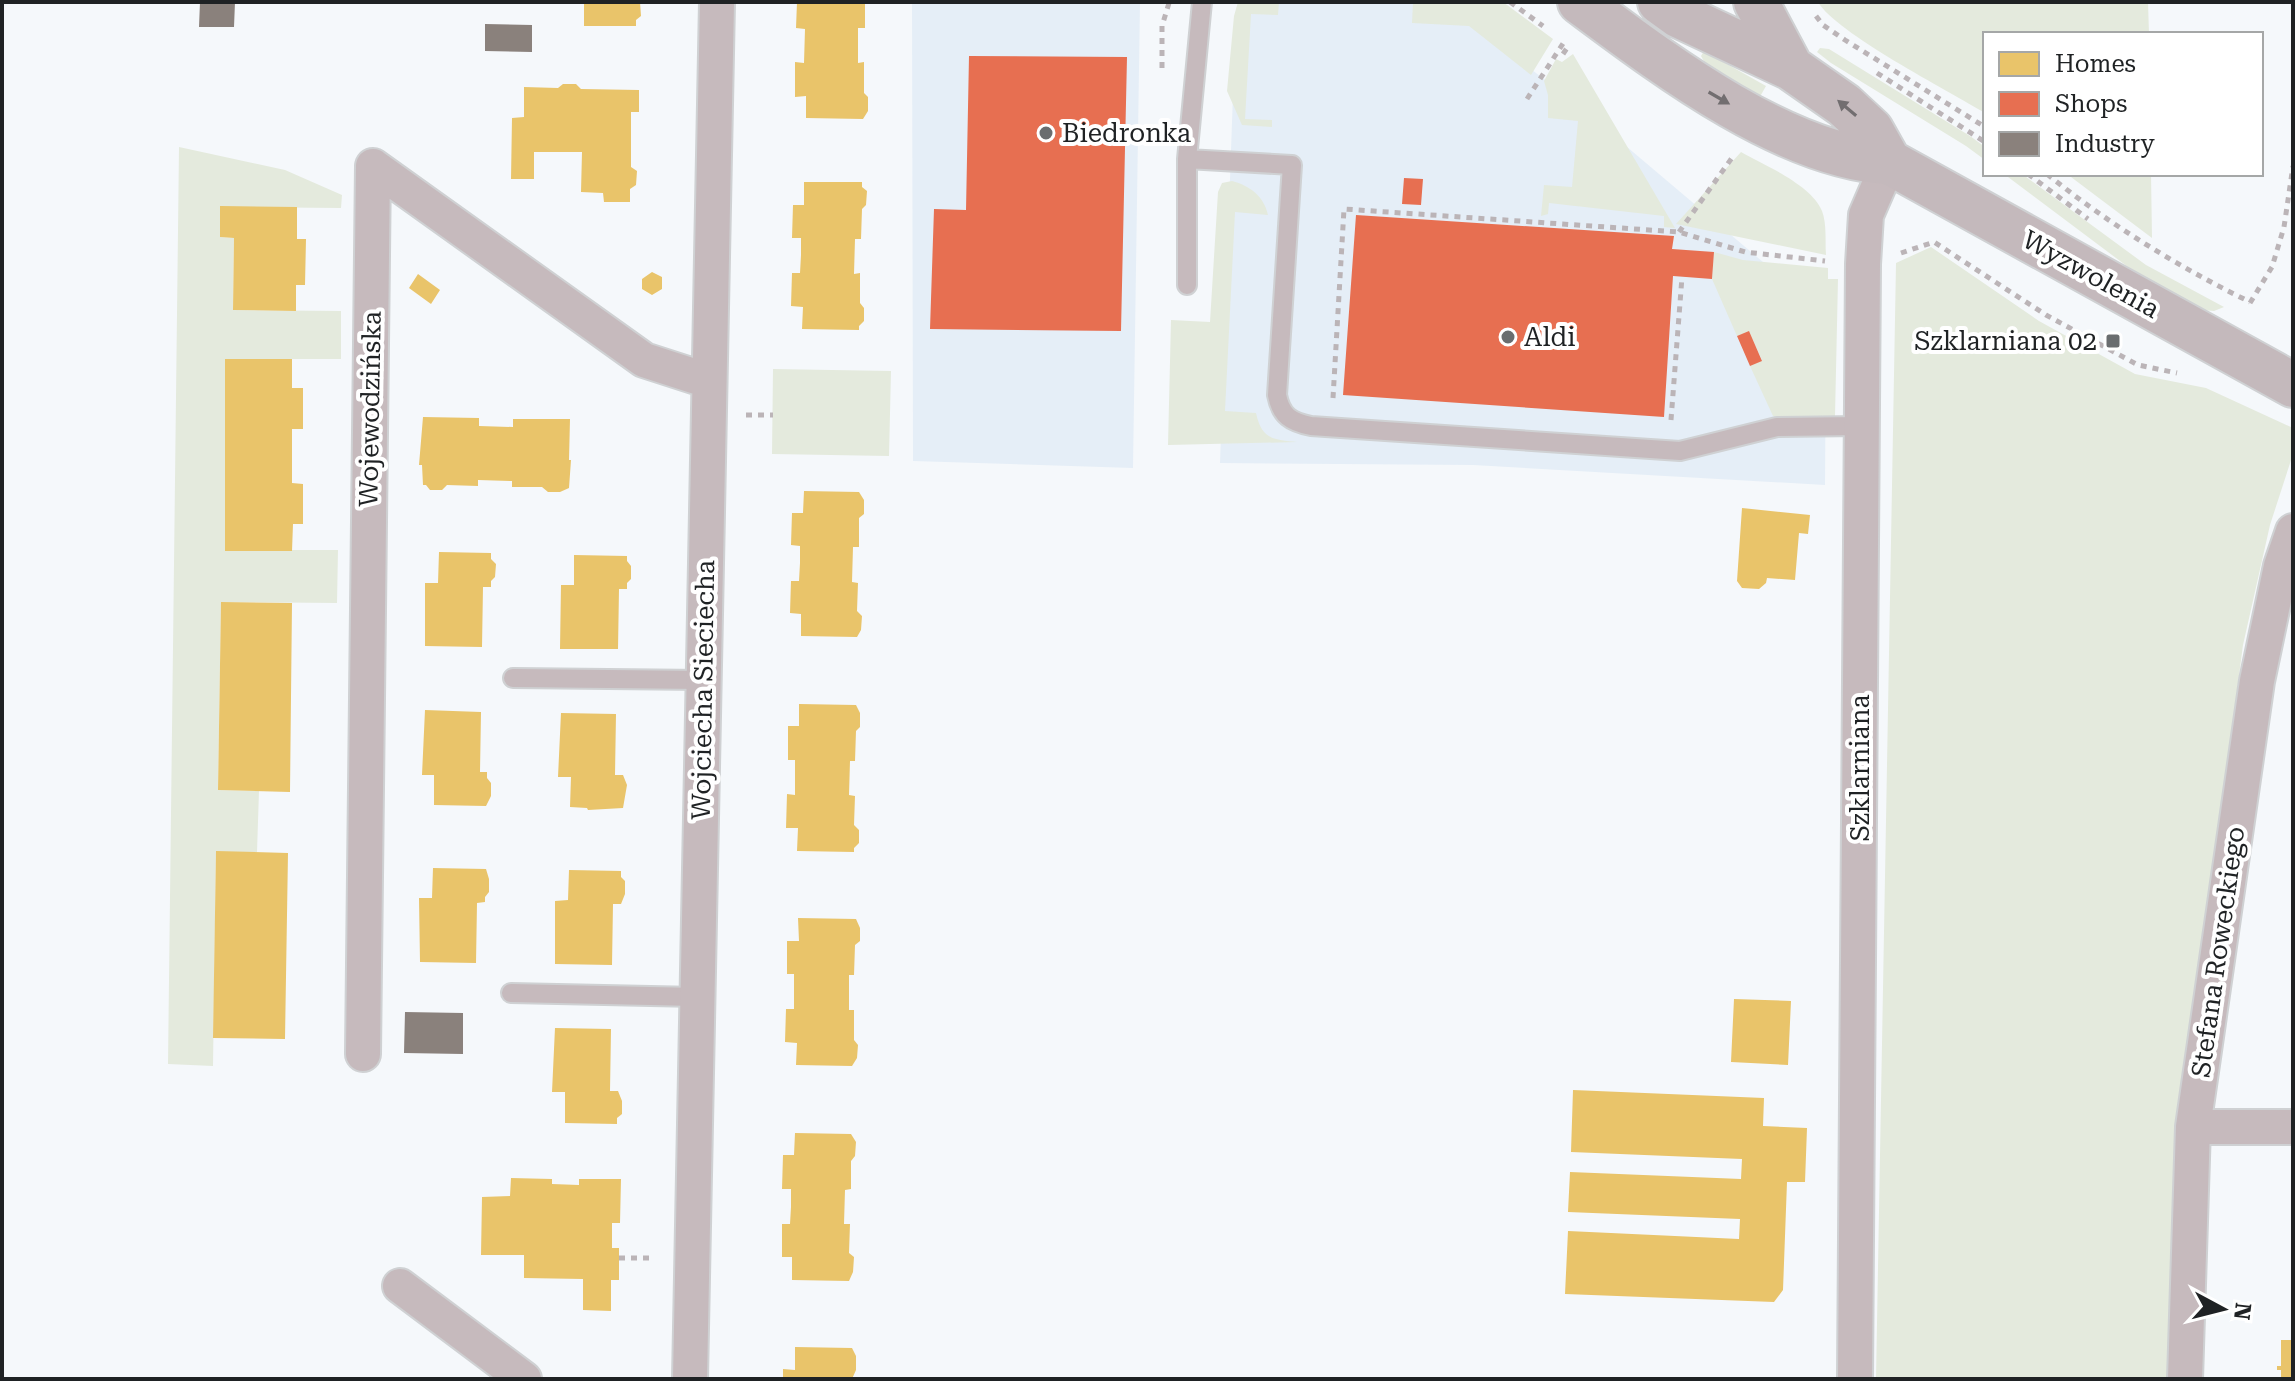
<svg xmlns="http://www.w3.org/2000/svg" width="2295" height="1381" viewBox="0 0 2295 1381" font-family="'Roboto Serif',serif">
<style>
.built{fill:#e5eef7}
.green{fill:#e4eadd}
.homes{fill:#e9c46a}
.shops{fill:#e76f51}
.industry{fill:#8a817c}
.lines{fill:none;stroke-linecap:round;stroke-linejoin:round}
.lane-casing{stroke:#cfd1d3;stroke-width:22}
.street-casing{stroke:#cfd1d3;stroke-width:38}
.secondary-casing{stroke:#cfd1d3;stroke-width:48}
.path{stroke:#bbb4b7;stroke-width:5;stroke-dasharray:6 6;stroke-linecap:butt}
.lane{stroke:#c6babd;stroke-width:18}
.street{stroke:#c6babd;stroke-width:34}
.secondary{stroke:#c4b9bc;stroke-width:44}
.oneway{fill:#726e70}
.poi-dot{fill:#6a6d6f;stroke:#fff;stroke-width:3}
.labels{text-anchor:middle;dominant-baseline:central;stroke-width:8;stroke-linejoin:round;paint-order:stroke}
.poi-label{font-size:26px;fill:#1f2224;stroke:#fff;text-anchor:start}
.street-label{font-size:26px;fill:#1f2224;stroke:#fff}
</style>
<rect width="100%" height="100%" fill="#f5f8fb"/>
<path class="built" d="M912 2H1140L1133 468 913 461Z
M1246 2H1441L1568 97 1789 284 1826 335 1825 485 1473 465 1220 463 1235 37Z"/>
<path class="green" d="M1238 2H1279L1278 15 1251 14 1245 119 1272 120V127L1242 125 1227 91 1234 16Z
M1413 2H1503L1553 39 1531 75 1469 26 1412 23Z
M1818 2H2148L2149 34H1985V113C1949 91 1836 33 1818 2Z
M1820 48 1829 49 1970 136 1985 147V160L1966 146 1831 63 1817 52Z
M1704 51 1766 86 1757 102 1706 65 1701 56Z
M1573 54 1675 228 1664 227V216L1549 203 1548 214 1541 216 1544 185 1572 187 1578 121 1548 118V95L1544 81 1556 59 1562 62Z
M179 147 285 170 342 195 341 208 220 207V237L234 238 233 310 341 311V359H225V550H338L337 603 221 602 218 790 259 791 257 852H216L213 1066 168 1064Z
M1741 152C1764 165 1812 185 1822 211 1827 224 1825 241 1826 255L1676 224Z
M2004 174H2022L2146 265 2224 307 2214 311 2202 310 2128 267Z
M2067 174H2151L2152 238Z
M1232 181C1250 186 1264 196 1268 215L1235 212 1225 411 1256 413C1262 440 1273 439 1297 442L1168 445 1171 320 1210 322 1218 192 1222 183Z
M1931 247 2039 321 2135 374 2206 388 2293 428V454L2270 525 2243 645 2181 1118 2169 1379H1876L1896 263Z
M1714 252 1743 260 1828 268V279H1838L1835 416H1773L1750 366 1762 360 1749 332 1737 336 1712 279Z
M773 369 891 371 889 456 772 454Z"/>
<path class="homes" d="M584 2H640L641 16 636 20V26H584Z
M797 2H865V28H858V63L864 62V93L868 97V111L863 119 806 118V96L795 97V62L804 63 805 29 796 28Z
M563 84H576L581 89 639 90V112H631V167L637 171 636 185 630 189V202H604L603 193 581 192 582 152H534V179H511L512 118 524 117V87L558 88Z
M804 182H862V187L867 191 866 205 862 209 861 239H855L854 274 860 273V303L864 308V321L859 326V330L802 329 803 307 791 306 792 273H800L801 255V238H792L793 205H804Z
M220 206 297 207V239H306L305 285H296V311L233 310 234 238 220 237Z
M652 272 662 277V289L652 295 642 289V279Z
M418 274 440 290 431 304 409 288Z
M225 359H292V388H303V429H292V483L303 484V524H293L292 551H225Z
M423 417 479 418V426L513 427V419H570L569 460H571L569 488 560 492H548L542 487H512V481L478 480V486L447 485 442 490H430L426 485H423L422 465H419Z
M804 491 859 492 864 500V514L859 518V547H853L852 582 858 583 857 611 862 616 861 630 857 637 801 636V614L790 613 791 581H799L800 563V546L791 545 792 513H803Z
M1742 508 1810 515 1808 534 1799 533 1795 580 1767 578 1766 583 1759 589 1742 588 1737 581Z
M439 552 491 553V559L496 564 495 577 491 581V587H483L482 647 425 646V583H438Z
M574 555 627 556V561L631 566V579L627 583V589H619L618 649H560L561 585H574Z
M221 602 292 603 290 792 218 790Z
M799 704 856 705 860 713V727L856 731 855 761H850L849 795 855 796 854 825 859 830V843L854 848V852L797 851 798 828H786L787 794 795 795V760H788V726H799Z
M425 710 481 712 480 772H487V778L491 783V796L486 806 434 805V775H422Z
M561 713 616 714 615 775H623L627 785 623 808 588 810 587 808 570 807 571 777H558Z
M216 851 288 853 285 1039 213 1038Z
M433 868 486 869 489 879V892L485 897V902L477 903 476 963 420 962 419 898H432Z
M569 870 621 871V877L625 881V894L621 904H613L612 965 555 964V901L568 900Z
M798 918 856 919 860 928V941L855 945 854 975H849V1010H854V1040L858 1045 857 1058 852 1066 796 1065 797 1043 785 1042 786 1009H794V974H787V941H799Z
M1734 999 1791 1001 1788 1065 1731 1062Z
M555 1028 611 1029 610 1091H618L622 1101V1114L617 1118V1124L565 1123V1092H552Z
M1573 1090 1764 1098 1763 1126 1807 1128 1805 1182H1787L1783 1290 1774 1302 1565 1294 1568 1231 1739 1239 1740 1219 1568 1212 1570 1172 1741 1179 1742 1159 1571 1152Z
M795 1133 851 1134 856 1142 855 1156 851 1161V1189L845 1190 844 1224H850L849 1253 854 1257 853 1272 849 1281 792 1280V1257H782V1224H790L791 1207V1189H782L783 1155H794Z
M511 1178 552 1179V1184L579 1185V1179H621L620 1223H612V1248H619V1280H611V1311L583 1310V1279L524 1278V1255H481L482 1197 510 1196Z
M2281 1340H2293V1379H2281V1370H2277V1366H2281Z
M795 1347 852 1348 856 1356V1370L852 1379H783V1369L795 1370Z"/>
<path class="shops" d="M969 56 1127 57 1121 331 930 329 934 209 966 210Z
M1404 178 1423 179 1421 205 1402 204Z
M1356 215 1674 236 1672 249 1714 252 1712 279 1673 276 1664 417 1343 395Z
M1749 331 1762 361 1750 366 1737 336Z"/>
<path class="industry" d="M200 2H235L234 27H199Z
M485 24 532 25V52L485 51Z
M405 1012 463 1013V1054L404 1053Z"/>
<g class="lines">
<defs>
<path id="lane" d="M1187 159 1292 165 1277 395C1281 416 1291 422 1311 426L1680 451 1777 427 1860 426
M1187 285V159L1202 2
M513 678 703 680
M511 993 697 997"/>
<path id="street" d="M373 166 644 360 709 381
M363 1054 373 166
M2193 1127H2293
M400 1286 524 1379
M690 1379 717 2
M1855 1379 1863 264 1866 215 1889 162
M2185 1379 2193 1127 2257 681 2281 566 2293 531"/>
<path id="secondary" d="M1580 2C1662 63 1785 157 1889 162L2293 385
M1660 2 1678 15 1791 68 1844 105 1871 130 1889 162
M1756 2 1791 68"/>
</defs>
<use href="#lane" class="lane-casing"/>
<use href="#street" class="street-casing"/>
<use href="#secondary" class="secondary-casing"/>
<path class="path" d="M1510 2 1543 26
M1816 16 1823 25 1845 40 1985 127
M1563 54 1569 45
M1162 68V26L1169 3
M1877 73 1985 142
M1527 99 1564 42
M2028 174 2088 219
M2047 174C2110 225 2177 266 2250 302
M1679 232 1734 155
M1901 253 1934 242 2046 315 2138 365 2177 373
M2250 303 2272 267 2284 227 2293 166
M1333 398 1344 209 1679 232 1745 252 1825 261
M746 415H773
M1671 420 1682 277
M619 1258H654"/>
<use href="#lane" class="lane"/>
<use href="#street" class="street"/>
<use href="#secondary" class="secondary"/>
</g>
<defs><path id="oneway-solid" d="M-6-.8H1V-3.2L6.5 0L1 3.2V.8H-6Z" transform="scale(2)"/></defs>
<g class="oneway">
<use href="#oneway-solid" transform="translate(1719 98) rotate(30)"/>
<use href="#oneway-solid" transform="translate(1847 108) rotate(-140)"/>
</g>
<g class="poi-dot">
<circle cx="1046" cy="133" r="8"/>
<circle cx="1508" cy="337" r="8"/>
<rect x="2105" y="333" width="16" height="16" rx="4"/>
</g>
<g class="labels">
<g class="poi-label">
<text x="1062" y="133">Biedronka</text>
<text x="1524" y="337">Aldi</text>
<text x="2097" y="341" text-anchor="end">Szklarniana 02</text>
</g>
<g class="street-label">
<text transform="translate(2091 274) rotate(29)">Wyzwolenia</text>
<text transform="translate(370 409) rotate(-89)">Wojewodzińska</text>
<text transform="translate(703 690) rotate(-89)">Wojciecha Sieciecha</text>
<text transform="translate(1860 768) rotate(-90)">Szklarniana</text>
<text transform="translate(2218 952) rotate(-82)">Stefana Roweckiego</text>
</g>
</g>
<rect width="2295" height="1381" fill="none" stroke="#1f2224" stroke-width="8"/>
<rect x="1983" y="32" width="280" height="144" fill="#ffffff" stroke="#a5a7a7" stroke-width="2"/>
<rect x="1999" y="52" width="40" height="24" fill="#e9c46a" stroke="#a5a7a7" stroke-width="2"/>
<text x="2055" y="72" font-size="24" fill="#1f2224">Homes</text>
<rect x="1999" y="92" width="40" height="24" fill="#e76f51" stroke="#a5a7a7" stroke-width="2"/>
<text x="2055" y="112" font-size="24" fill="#1f2224">Shops</text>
<rect x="1999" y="132" width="40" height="24" fill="#8a817c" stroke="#a5a7a7" stroke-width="2"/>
<text x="2055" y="152" font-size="24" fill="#1f2224">Industry</text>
<g transform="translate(2223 1309) rotate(97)" stroke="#ffffff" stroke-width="6" paint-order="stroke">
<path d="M0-6L14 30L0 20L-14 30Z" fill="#1f2224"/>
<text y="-12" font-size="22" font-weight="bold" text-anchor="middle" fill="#1f2224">N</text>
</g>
</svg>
